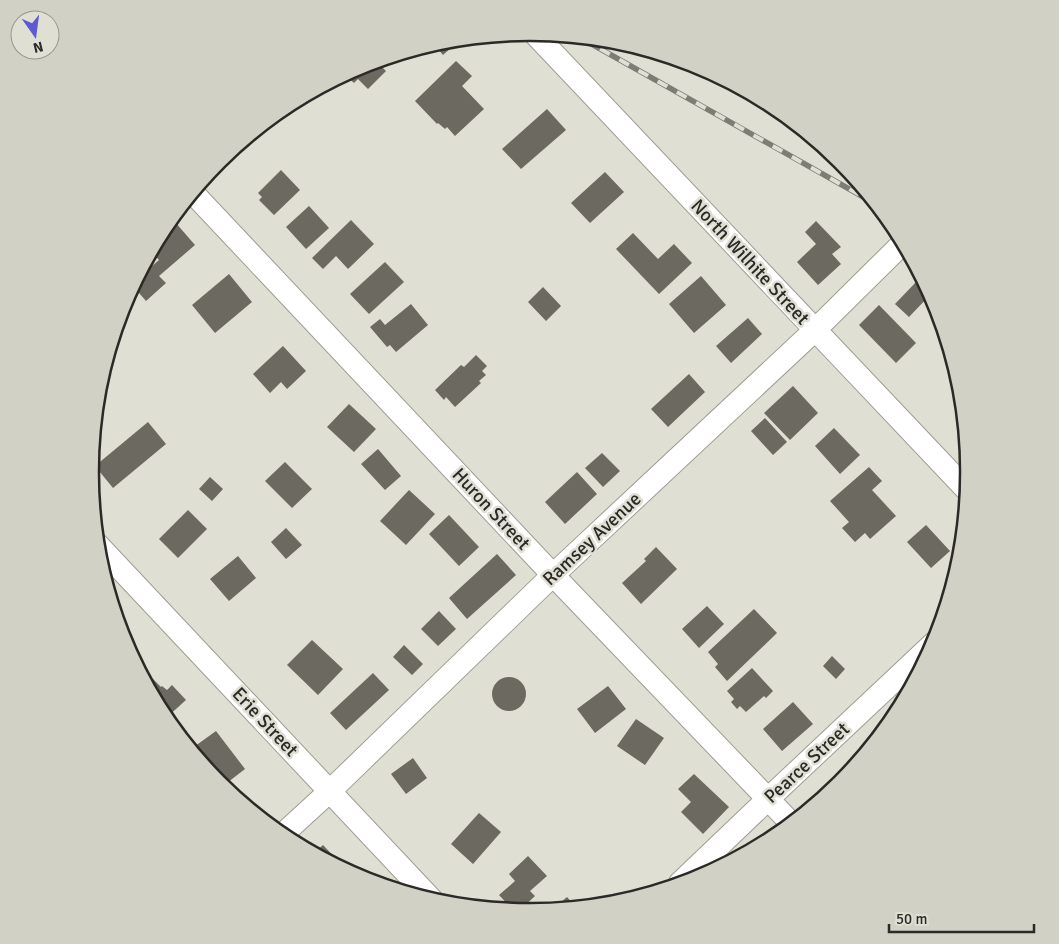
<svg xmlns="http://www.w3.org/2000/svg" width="1059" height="944" viewBox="0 0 1059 944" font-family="Signika,sans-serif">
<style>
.building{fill:#6b6960}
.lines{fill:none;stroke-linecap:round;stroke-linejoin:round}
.minor-casing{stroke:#9e9d92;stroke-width:24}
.minor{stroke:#fff;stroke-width:22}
.rail-casing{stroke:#7d7c75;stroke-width:5.5}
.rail{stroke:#e0dfd4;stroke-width:4;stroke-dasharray:11;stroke-linecap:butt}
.labels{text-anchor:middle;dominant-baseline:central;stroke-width:5;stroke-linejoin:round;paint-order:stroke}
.street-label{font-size:19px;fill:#2b2a26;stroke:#e0dfd4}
.rim{fill:none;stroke:#2b2a26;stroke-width:2.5}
</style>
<rect width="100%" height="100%" fill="#e0dfd4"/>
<path class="building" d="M461 39 443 55 434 44 444 41Z
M376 61 386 71 368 89 358 79 354 83 345 75 362 66Z
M456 61 472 76 462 86 484 109 455 136 447 127 445 129 438 123 437 124 415 101Z
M547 109 566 130 521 169 502 149Z
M281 170 300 190 274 215 259 200 262 197 258 193Z
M605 172 624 192 590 223 571 203Z
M309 206 329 228 306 249 286 227Z
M351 220 374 244 348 269 336 256 323 269 312 258Z
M816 221 841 247 832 254 841 264 818 285 797 262 816 244 805 232Z
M175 222 195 245 159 276 166 283 146 301 133 286 137 279 159 260 151 251 160 235Z
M633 233 658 259 674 244 692 263 659 294 616 249Z
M385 262 404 282 369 314 350 294Z
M229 274 252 302 215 333 192 305Z
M701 276 726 305 694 333 669 304Z
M916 282 930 295 909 317 895 304Z
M543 287 561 306 546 321 528 302Z
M411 304 428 325 396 352 390 345 387 347 370 327 380 319 385 325Z
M879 305 916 343 896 363 859 325Z
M748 318 762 334 731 363 716 346Z
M283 346 306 371 287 389 281 382 270 393 253 374Z
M476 355 487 366 482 371 486 375 479 381 481 383 455 407 446 397 444 400 435 390 461 365 464 367Z
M689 374 705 392 668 427 651 409Z
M793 386 818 413 790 440 764 413Z
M349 404 376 429 354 452 327 427Z
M765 418 787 442 773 455 751 431Z
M964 419 965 430 959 424Z
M148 422 166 444 113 488 95 466Z
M834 428 860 455 840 474 815 446Z
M378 449 401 476 385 490 361 464Z
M602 453 620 471 603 487 585 468Z
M285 462 312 489 292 508 265 481Z
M869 467 882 481 872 490 896 516 870 539 865 533 855 542 842 528 849 522 830 501Z
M577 472 597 494 565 524 545 502Z
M210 477 223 489 212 501 199 489Z
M409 490 435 514 406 545 380 521Z
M188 510 207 529 178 558 159 539Z
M449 515 479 547 459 566 429 534Z
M926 525 950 551 931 568 907 542Z
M286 528 302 545 286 559 271 542Z
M656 547 677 569 641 604 622 583 646 561 644 559Z
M497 554 516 575 467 619 449 598Z
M238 556 256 578 229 601 210 579Z
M707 606 724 624 699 648 682 629Z
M754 609 777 633 727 681 715 667 718 664 708 652Z
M439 611 456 629 438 646 421 629Z
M121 631 133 644 128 649 123 640Z
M312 640 343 669 318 695 287 665Z
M404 645 423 664 412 675 393 657Z
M131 653 145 668 141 672Z
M832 656 845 669 836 679 823 666Z
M752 668 773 691 766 698 764 696 746 712 740 706 737 709 731 702 734 699 727 691Z
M373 673 389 690 346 730 330 713Z
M492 694a17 17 0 1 1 34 0a17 17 0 1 1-34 0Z
M153 679 161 687 162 686 167 690 172 685 186 700 166 718 147 685Z
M608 686 626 709 595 733 577 709Z
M793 702 813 724 782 751 763 729Z
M636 719 664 738 645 765 617 746Z
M216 731 245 769 223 786 219 783 191 749Z
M413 758 427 778 406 794 391 774Z
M847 773H848L840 783 826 795 825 793Z
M694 774 729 807 703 834 681 812 691 802 678 789Z
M479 813 501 832 473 864 451 844Z
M323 845 340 863 338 865 314 853Z
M528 856 547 876 530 891 535 896 519 911 513 910 499 895 515 881 509 874Z
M567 897 576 907 553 909Z"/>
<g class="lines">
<defs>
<path id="minor" d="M534 33 967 490
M193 193 553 575 791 823
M97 544 432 900
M282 835 330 791 553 575 815 330 903 243
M680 883 768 799 934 643"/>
</defs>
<use href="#minor" class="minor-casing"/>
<use href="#minor" class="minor"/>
<defs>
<path id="rail" d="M581 38 874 203"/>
</defs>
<use href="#rail" class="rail-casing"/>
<use href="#rail" class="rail"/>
</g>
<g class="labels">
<g class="street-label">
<text transform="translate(750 262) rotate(47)">North Wilhite Street</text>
<text transform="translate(491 509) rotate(47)">Huron Street</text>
<text transform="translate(592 539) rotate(-43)">Ramsey Avenue</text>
<text transform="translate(265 722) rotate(47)">Erie Street</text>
<text transform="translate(807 763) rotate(-43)">Pearce Street</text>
</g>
</g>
<path d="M0 0H1059V944H0ZM529 41H530A430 430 0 0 1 960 471V473A430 430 0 0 1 530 903H529A430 430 0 0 1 99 473V471A430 430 0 0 1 529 41Z" fill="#d2d1c6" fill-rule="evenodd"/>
<path class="rim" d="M529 41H530A430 430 0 0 1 960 471V473A430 430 0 0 1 530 903H529A430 430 0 0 1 99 473V471A430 430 0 0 1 529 41Z"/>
<g transform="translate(35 35) rotate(166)"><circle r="24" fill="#e0dfd4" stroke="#98978e"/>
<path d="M0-4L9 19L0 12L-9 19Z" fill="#5f59d2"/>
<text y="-8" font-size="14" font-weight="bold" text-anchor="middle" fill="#2b2a26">N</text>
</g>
<path d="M889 924v8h145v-8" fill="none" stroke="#2b2a26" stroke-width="2.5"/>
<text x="896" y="924" font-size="15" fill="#2b2a26" stroke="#e0dfd4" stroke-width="4" paint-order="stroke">50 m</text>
</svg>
